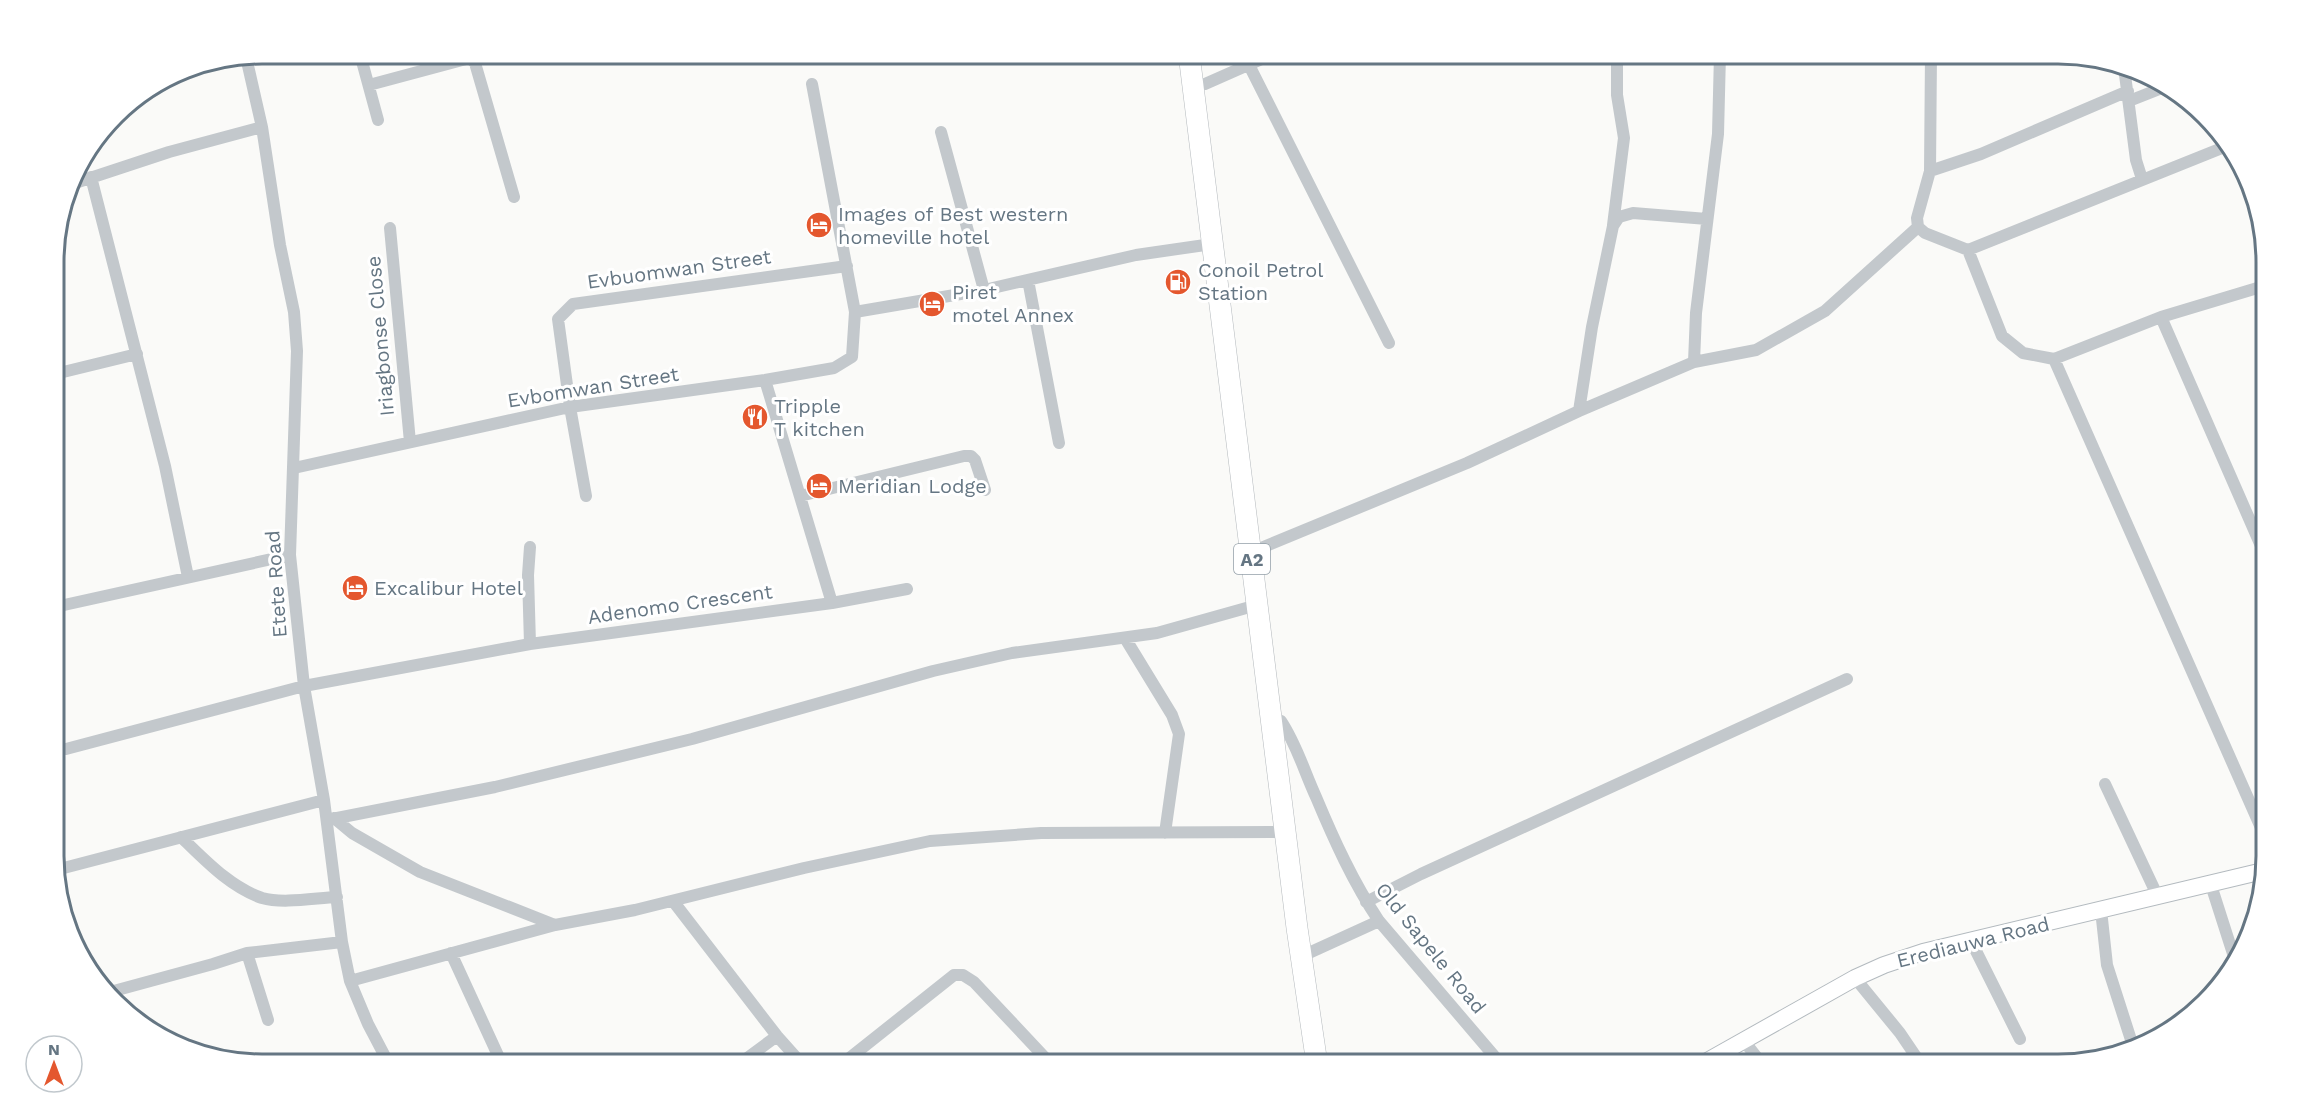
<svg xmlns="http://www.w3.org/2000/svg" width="2320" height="1118" viewBox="0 0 2320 1118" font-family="'Work Sans',sans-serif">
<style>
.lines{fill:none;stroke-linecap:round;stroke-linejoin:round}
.secondary-casing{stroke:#b3babf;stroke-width:18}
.highway-casing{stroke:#b4b9bd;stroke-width:22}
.street{stroke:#c3c8cc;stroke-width:12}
.secondary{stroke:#fff;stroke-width:16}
.highway{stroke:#fff;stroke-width:21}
.labels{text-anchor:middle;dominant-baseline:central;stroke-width:6;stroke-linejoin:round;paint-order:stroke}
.shield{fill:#fff;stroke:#939fa8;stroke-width:1.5}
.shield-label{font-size:18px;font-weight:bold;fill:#657683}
.poi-label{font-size:20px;fill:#657683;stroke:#fff;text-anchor:start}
.street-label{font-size:20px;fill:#657683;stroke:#fff}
.rim{fill:none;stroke:#657683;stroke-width:3}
</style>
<rect width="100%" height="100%" fill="#fafaf8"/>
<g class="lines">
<defs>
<path id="secondary" d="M1702 1064 1855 978 1884 965 1923 952 2263 871"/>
<path id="highway" d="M1189 54 1297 928 1317 1064"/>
</defs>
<use href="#secondary" class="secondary-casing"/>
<use href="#highway" class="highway-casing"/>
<path class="street" d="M360 54 378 120
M1931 54 1930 171 1917 218 1918 227 1925 233 1968 250 2002 336 2023 353 2054 359 2161 317 2264 286
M246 57 262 127 280 245 294 312 297 351 290 555 304 686 324 800 342 942 350 981 368 1024 389 1064
M1249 65 1389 343
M2124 67 2136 160 2142 179
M1205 84 1273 54
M369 85 466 59H471L475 63 514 197
M2129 101 2162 88
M941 132 984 290
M1930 171 1981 154 2128 91
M91 177 165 466 188 577
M72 184 169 152 262 127
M1613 225 1624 138 1617 95V54
M390 228 410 442
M1968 250 2227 146
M1028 280 1059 443
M855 312 984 290 1136 255 1212 244
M2161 317 2265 555
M2054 359 2266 839
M1694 362 1696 313 1718 134 1720 54
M55 374 137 354
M1579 411 1592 327 1613 226 1619 217 1633 213 1707 219
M294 468 570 407 765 380 834 368 852 357 855 312 812 84
M586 496 570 407 558 319 573 304 847 266
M800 496 964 456H971L975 460 985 490
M1261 548 1467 463 1579 411 1694 362 1756 350 1825 311 1918 227
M832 603 907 589
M55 607 290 555
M1125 638 1172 715 1179 734 1165 833
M530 644 528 575 530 547
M1281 721C1297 745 1304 771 1316 797 1334 840 1353 882 1379 921L1501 1064
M66 749 304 686 530 644 832 603 765 380
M2105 784 2158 897
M334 818 352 833 420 872 555 925
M327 820 495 787 692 739 933 671 1012 653 1157 633 1257 605
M181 837C205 860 230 887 262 898 283 904 315 898 337 897
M56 870 324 800
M2211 885 2235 960
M673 901 777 1036 802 1064
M1366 902 1421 874 1847 679
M2101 910 2107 965 2132 1043
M1971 941 2020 1039
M1311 952 1379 921
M247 953 268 1020
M451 953 502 1064
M1855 978 1900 1033 1921 1064
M350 981 555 925 635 910 804 868 930 841 1041 833 1287 832
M110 992 213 964 247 953 342 942
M1744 1041 1762 1064
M739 1064 777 1036
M842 1064 954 975H963L974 982 1051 1064"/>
<use href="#secondary" class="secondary"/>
<use href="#highway" class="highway"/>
</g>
<defs>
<symbol id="hotel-disc" viewBox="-11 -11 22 22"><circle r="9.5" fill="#e4572e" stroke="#fff"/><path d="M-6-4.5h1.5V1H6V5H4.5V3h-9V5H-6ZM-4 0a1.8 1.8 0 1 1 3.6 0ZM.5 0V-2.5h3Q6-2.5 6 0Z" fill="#fff"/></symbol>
<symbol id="fuel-disc" viewBox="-11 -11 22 22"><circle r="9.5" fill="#e4572e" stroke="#fff"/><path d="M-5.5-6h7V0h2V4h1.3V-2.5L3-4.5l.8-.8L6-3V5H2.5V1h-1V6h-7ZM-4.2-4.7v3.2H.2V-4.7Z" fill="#fff"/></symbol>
<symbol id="restaurant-disc" viewBox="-11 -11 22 22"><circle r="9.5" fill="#e4572e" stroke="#fff"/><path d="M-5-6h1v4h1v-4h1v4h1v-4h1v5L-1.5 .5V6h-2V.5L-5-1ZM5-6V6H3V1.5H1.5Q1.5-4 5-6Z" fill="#fff"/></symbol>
</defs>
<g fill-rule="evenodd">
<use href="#hotel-disc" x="804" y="210" width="30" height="30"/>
<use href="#fuel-disc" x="1163" y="267" width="30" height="30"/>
<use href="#hotel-disc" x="917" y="289" width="30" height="30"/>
<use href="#restaurant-disc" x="740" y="402" width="30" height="30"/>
<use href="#hotel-disc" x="804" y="471" width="30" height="30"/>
<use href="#hotel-disc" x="340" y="573" width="30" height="30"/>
</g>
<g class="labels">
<rect class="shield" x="1234" y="544" width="36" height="30" rx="4.5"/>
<g class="shield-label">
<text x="1252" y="559">A2</text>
</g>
<g class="poi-label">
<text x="838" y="214">Images of Best western<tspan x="838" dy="23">homeville hotel</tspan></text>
<text x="1198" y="270">Conoil Petrol<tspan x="1198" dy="23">Station</tspan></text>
<text x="952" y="292">Piret<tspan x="952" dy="23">motel Annex</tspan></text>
<text x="774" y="406">Tripple<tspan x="774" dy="23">T kitchen</tspan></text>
<text x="838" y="486">Meridian Lodge</text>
<text x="374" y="588">Excalibur Hotel</text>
</g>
<g class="street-label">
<text transform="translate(679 269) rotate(-8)">Evbuomwan Street</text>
<text transform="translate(380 336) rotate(-95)">Iriagbonse Close</text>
<text transform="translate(593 387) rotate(-9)">Evbomwan Street</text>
<text transform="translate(276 584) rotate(-94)">Etete Road</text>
<text transform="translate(680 604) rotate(-8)">Adenomo Crescent</text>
<text transform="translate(1973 942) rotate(-14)">Erediauwa Road</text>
<text transform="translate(1431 948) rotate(51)">Old Sapele Road</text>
</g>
</g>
<path d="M0 0H2320V1118H0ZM262 64H2058A198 198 0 0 1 2256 262V856A198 198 0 0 1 2058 1054H262A198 198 0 0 1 64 856V262A198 198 0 0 1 262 64Z" fill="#fff" fill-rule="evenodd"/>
<path class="rim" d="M262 64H2058A198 198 0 0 1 2256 262V856A198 198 0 0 1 2058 1054H262A198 198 0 0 1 64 856V262A198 198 0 0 1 262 64Z"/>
<g transform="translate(54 1064)"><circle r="28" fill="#ffffff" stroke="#c1c8cd" stroke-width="1.5"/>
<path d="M0-4.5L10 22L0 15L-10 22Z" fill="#e4572e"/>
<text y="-9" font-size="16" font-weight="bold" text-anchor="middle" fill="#657683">N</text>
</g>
</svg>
